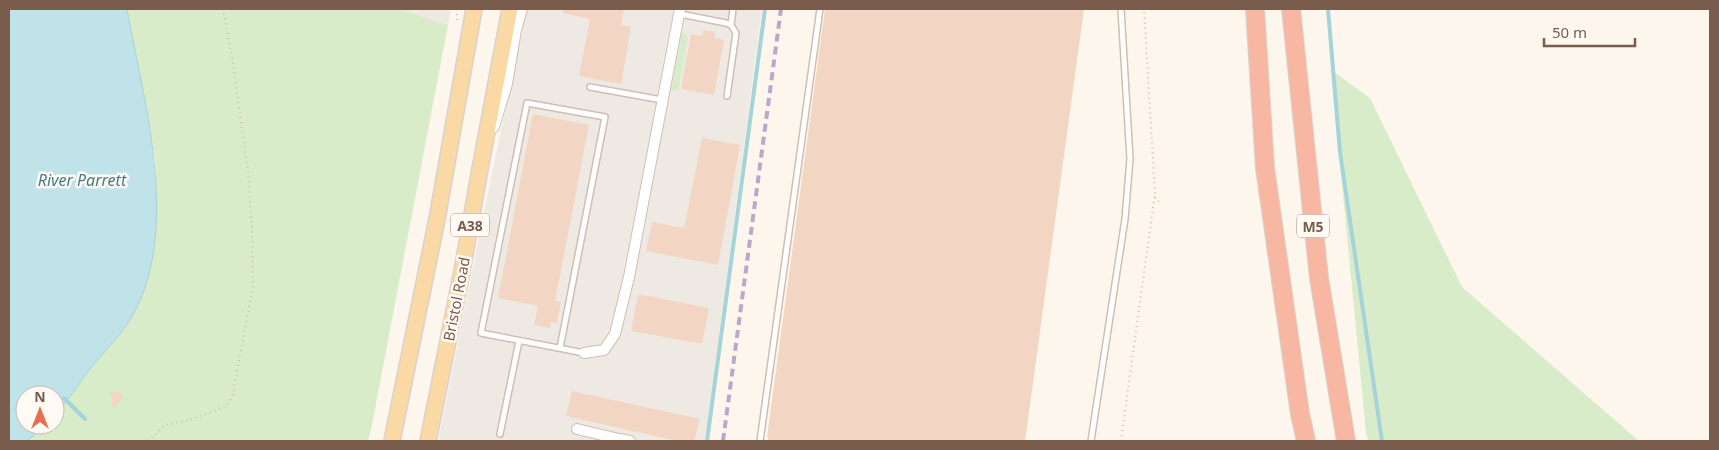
<svg xmlns="http://www.w3.org/2000/svg" width="1719" height="450" viewBox="0 0 1719 450" font-family="'Noto Sans',sans-serif">
<style>
.industrial{fill:#efe9e4}
.green{fill:#d8ecc9}
.water{fill:#bfe3e8;stroke:#a5d3da}
.lines{fill:none;stroke-linecap:round;stroke-linejoin:round}
.stream{stroke:#a5d3da;stroke-width:4}
.building{fill:#f3d5c3}
.service-casing{stroke:#d1beb0;stroke-width:8}
.minor-casing{stroke:#d1beb0;stroke-width:12}
.primary-casing{stroke:#dad1cd;stroke-width:18}
.motorway-casing{stroke:#dad1cd;stroke-width:20}
.path{stroke:#d9b8a5;stroke-width:2;stroke-dasharray:1 4;stroke-linecap:butt}
.service{stroke:#fff;stroke-width:5}
.minor{stroke:#fff;stroke-width:10}
.primary{stroke:#fbd9a5;stroke-width:15}
.motorway{stroke:#f7b7a3;stroke-width:18}
.rail{stroke:#b9a8c9;stroke-width:4;stroke-dasharray:8 5;stroke-linecap:butt}
.labels{text-anchor:middle;dominant-baseline:central;stroke-width:5;stroke-linejoin:round;paint-order:stroke}
.shield{fill:#fffaf3;stroke:#a28b7f;stroke-width:1}
.shield-label{font-size:14px;font-weight:bold;fill:#7a5c4d}
.street-label{font-size:15px;fill:#7a5c4d;stroke:#fffaf3}
.water-label{font-size:16px;font-style:italic;fill:#437c86;stroke:#fffaf3}
</style>
<rect width="100%" height="100%" fill="#fdf6ec"/>
<path class="industrial" d="M400 9H451L448 25Z
M527 9H762L705 441H438L489 187Z"/>
<path class="green" d="M127 9H400L448 25 372 425 368 441H27L46 425H55V415L67 401 90 369 157 220 155 159Z
M682 33 686 34 688 37 678 91 671 90Z
M1331 70 1370 98 1462 287 1639 441H1368L1366 432Z"/>
<path class="water" d="M9 9H127C143 99 179 220 137 307 126 331 106 349 89 370 78 385 68 401 55 415V395H25V425H46L27 441H9Z"/>
<g class="lines">
<path class="stream" d="M1328 9 1340 152 1382 441
M64 398 85 419
M707 441 765 9"/>
</g>
<path class="building" d="M563 9H624L621 25 631 27 621 84 579 76 590 19 563 13Z
M825 9H1084L1025 441H768V437H767Z
M703 30 715 32 714 38 724 40 714 95 681 89 691 34 702 36Z
M533 114 589 125 555 301 561 302 557 323 551 322 550 328 534 325 538 306 498 298Z
M702 138 740 145 718 265 646 251 652 222 684 228Z
M638 294 709 308 702 344 631 331Z
M110 391 120 393 123 398 113 408Z
M572 391 700 419 694 441H677L566 416Z"/>
<g class="lines">
<defs>
<path id="service" d="M680 14 726 23 731 25 736 33 727 96
M731 25 733 9
M590 87 662 100
M560 348 605 117 527 103 481 333 584 353
M500 434 519 341
M760 441 820 9
M1091 441 1125 219 1130 159 1121 9"/>
<path id="minor" d="M494 127 507 84 516 30 522 9
M584 353 604 350 615 334 629 277 680 9
M577 429 619 439V441
M619 439 630 441"/>
<path id="primary" d="M392 441 437 219 474 9
M428 441 462 271 480 169 510 9"/>
<path id="motorway" d="M1255 9 1265 168 1300 414 1306 441
M1291 9 1319 278 1346 441"/>
</defs>
<use href="#service" class="service-casing"/>
<use href="#minor" class="minor-casing"/>
<use href="#primary" class="primary-casing"/>
<use href="#motorway" class="motorway-casing"/>
<path class="path" d="M457 9V21
M1155 197 1161 204
M148 441 165 425 190 420 217 410 227 405 232 398 253 286 252 229 248 171 232 57 223 9
M1121 441 1155 193 1144 9"/>
<use href="#service" class="service"/>
<use href="#minor" class="minor"/>
<use href="#primary" class="primary"/>
<use href="#motorway" class="motorway"/>
<path class="rail" d="M723 441 781 9"/>
</g>
<g class="labels">
<g class="shield">
<rect x="451" y="213.5" width="38" height="23" rx="4"/>
<rect x="1297" y="214.5" width="32" height="23" rx="4"/>
</g>
<g class="shield-label">
<text x="470" y="225">A38</text>
<text x="1313" y="226">M5</text>
</g>
<g class="street-label">
<text transform="translate(456 299) rotate(-79)">Bristol Road</text>
</g>
<g class="water-label">
<text x="82" y="180">River Parrett</text>
</g>
</g>
<rect width="1719" height="450" fill="none" stroke="#7a5c4d" stroke-width="20"/>
<g transform="translate(40 410)"><circle r="24" fill="#fffaf3" stroke="#cabbb1"/>
<path d="M0-4L9 19L0 12L-9 19Z" fill="#e76f51"/>
<text y="-8" font-size="14" font-weight="bold" text-anchor="middle" fill="#7a5c4d">N</text>
</g>
<path d="M1544 38v8h91v-8" fill="none" stroke="#7a5c4d" stroke-width="2.5"/>
<text x="1552" y="38" font-size="15" fill="#7a5c4d" stroke="#fffaf3" stroke-width="4" paint-order="stroke">50 m</text>
</svg>
